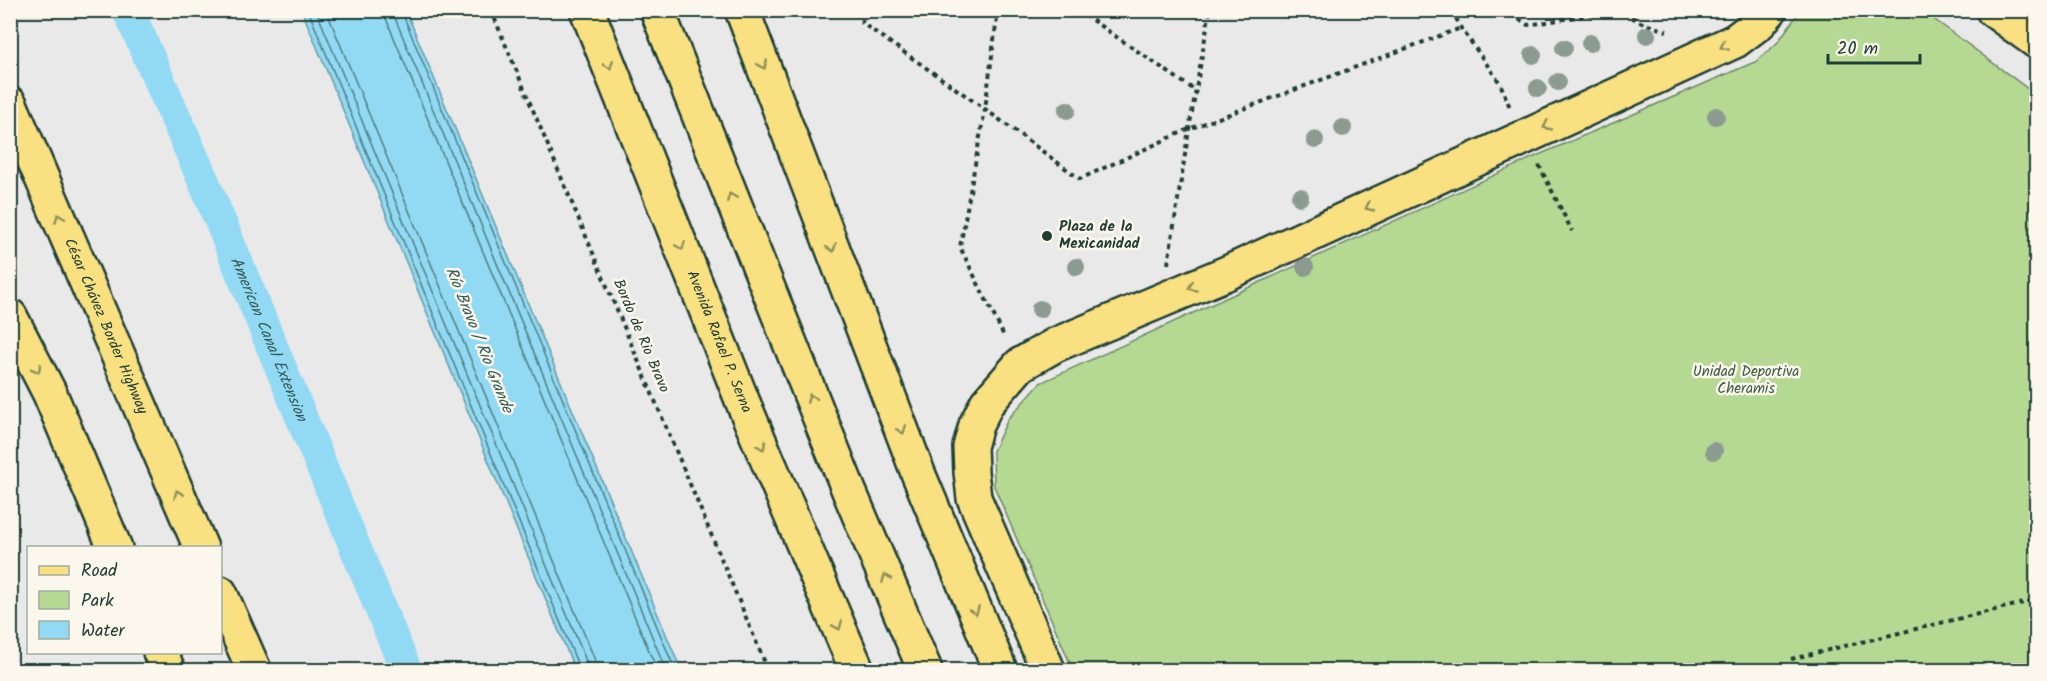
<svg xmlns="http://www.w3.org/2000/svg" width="2047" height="681" viewBox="0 0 2047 681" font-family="Kalam,sans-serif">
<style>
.green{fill:#b5d893;stroke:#6a8a64;stroke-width:1.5}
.water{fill:#92daf3;stroke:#649ba7;stroke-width:1.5}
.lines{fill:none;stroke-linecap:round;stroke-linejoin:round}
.shore{stroke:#4d7c80;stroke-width:1.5}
.canal{stroke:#92daf3;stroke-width:32}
.primary-casing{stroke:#1f3d34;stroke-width:38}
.highway-casing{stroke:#1f3d34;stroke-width:38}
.path{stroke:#1f3d34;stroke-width:4;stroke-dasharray:4.5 4.5;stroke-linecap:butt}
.primary{stroke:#f9e181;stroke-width:33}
.highway{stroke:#f9e181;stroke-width:33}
.tree{fill:#8b9b90}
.oneway{stroke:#8c8f5a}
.poi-dot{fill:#1f3d34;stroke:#fbf7ec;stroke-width:2}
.labels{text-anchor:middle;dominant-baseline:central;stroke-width:5;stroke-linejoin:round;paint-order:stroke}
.poi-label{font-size:15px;font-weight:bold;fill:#1f3d34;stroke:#fbf7ec;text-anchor:start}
.street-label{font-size:15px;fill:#1f3d34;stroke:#fbf7ec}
.park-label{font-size:15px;fill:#3d5c47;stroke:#fbf7ec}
.water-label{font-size:16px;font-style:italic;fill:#365c5a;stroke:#fbf7ec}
</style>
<rect width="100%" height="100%" fill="#eae9ea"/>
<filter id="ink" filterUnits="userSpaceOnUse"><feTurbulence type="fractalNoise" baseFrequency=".0167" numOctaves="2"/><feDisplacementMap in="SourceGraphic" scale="12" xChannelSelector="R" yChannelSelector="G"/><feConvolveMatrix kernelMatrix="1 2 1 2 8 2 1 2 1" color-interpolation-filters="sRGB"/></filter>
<g filter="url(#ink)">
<path class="green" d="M1800 11H1923L2036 95V670H1073L994 486 993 451 1008 419 1040 383 1534 157 1757 61 1777 43Z"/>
<path class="water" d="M302 11H406L681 670H575Z"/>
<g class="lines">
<path class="shore" d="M308 10 580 670
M316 10 587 663 588 670
M326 10 595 660 597 670
M385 10 387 21 657 670
M394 10 395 18 666 670
M401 10 675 670"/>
<path class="canal" id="s1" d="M128 10 201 175 406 670"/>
<defs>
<path id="primary" d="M1993 10 2036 41"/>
<g id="highway">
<path id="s2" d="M587 10 744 405 857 670"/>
<path d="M657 10 849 491 925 670"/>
<path d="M742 10 918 473 1000 670"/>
<path id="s3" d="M10 104 201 548"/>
<path d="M10 316 50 394 115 548"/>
<path d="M220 593 254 670"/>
<path d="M160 652 168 670"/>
<path d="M1048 670 974 498 971 472 970 447 976 425 987 403 1020 365 1055 345 1227 273 1735 41 1759 23 1770 10"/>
</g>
</defs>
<use href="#primary" class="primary-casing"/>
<use href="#highway" class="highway-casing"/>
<path class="path" d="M491 10 768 670
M864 10 862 23 985 109 1080 179 1189 129 1461 28
M998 10 985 109 960 247 1005 338
M1077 10 1196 91
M1452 10 1461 28 1500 83 1511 110
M1516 10 1520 20 1528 25 1613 11 1624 13 1642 23 1667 31
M1539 165 1572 231
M1168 264 1189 129 1210 10
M1791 659 2036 600"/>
<use href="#primary" class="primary"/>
<use href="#highway" class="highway"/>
</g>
<g class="tree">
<circle cx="1647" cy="35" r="9"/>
<circle cx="1590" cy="43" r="9"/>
<circle cx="1564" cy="48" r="9"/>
<circle cx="1533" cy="55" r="9"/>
<circle cx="1558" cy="82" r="9"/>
<circle cx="1538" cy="88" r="9"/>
<circle cx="1067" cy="110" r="9"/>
<circle cx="1716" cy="116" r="9"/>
<circle cx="1343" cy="128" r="9"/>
<circle cx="1315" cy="140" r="9"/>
<circle cx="1300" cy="197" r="9"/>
<circle cx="1076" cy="267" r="9"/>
<circle cx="1305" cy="267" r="9"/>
<circle cx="1040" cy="309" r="9"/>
<circle cx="1714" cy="451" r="9"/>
</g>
<defs><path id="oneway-chevron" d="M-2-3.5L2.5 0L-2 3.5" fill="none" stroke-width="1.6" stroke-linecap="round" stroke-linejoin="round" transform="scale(1.5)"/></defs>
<g class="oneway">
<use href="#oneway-chevron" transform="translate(1724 46) rotate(156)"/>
<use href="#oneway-chevron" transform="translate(609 65) rotate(68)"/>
<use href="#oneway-chevron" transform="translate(763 65) rotate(69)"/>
<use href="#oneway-chevron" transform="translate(1547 126) rotate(155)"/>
<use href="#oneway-chevron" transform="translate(731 197) rotate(-112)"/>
<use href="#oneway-chevron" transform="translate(1369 207) rotate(155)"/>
<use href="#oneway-chevron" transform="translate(59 218) rotate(-113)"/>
<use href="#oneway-chevron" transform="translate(681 246) rotate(68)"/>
<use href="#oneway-chevron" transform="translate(832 248) rotate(69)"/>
<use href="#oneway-chevron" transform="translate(1192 287) rotate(157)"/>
<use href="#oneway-chevron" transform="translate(37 369) rotate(63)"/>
<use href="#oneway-chevron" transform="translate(811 398) rotate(-112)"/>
<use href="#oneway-chevron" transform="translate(902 430) rotate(69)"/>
<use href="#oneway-chevron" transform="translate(762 446) rotate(67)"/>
<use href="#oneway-chevron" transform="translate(178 494) rotate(-113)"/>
<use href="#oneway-chevron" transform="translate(886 578) rotate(-113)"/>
<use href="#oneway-chevron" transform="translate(975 611) rotate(68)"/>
<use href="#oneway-chevron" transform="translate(838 626) rotate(67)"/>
</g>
</g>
<circle class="poi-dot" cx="1047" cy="236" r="6"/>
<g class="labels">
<g class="poi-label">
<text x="1059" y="227">Plaza de la<tspan x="1059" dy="17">Mexicanidad</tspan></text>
</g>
<g class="street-label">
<text stroke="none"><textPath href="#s3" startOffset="242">César Chávez Border Highway</textPath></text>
<text transform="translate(641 336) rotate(67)">Bordo de Rio Bravo</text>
<text stroke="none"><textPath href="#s2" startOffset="357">Avenida Rafael P. Serna</textPath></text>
</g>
<g class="park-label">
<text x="1746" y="372">Unidad Deportiva<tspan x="1746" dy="17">Cheramis</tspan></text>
</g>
<g class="water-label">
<text stroke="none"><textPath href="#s1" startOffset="358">American Canal Extension</textPath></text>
<text transform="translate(479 340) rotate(68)">Río Bravo / Rio Grande</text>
</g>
</g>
<rect width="2047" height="681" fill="none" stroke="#fbf7ec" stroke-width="36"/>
<rect x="18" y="18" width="2011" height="645" fill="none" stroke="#1f3d34" stroke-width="2" filter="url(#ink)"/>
<rect x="27" y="546" width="195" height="108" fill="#fbf7ec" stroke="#a3ada2" stroke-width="1.5"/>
<rect x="39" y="566" width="30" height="9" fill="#f9e181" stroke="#a3ada2" stroke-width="1.5"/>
<text x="81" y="576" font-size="18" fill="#1f3d34">Road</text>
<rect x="39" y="591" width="30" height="18" fill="#b5d893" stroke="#a3ada2" stroke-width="1.5"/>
<text x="81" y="606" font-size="18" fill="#1f3d34">Park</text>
<rect x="39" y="621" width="30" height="18" fill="#92daf3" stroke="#a3ada2" stroke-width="1.5"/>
<text x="81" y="636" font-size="18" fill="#1f3d34">Water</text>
<path d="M1828 54v9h92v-9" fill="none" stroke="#1f3d34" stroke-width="3"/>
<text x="1837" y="54" font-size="18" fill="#1f3d34" stroke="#fbf7ec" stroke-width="4.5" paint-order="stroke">20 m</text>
</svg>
